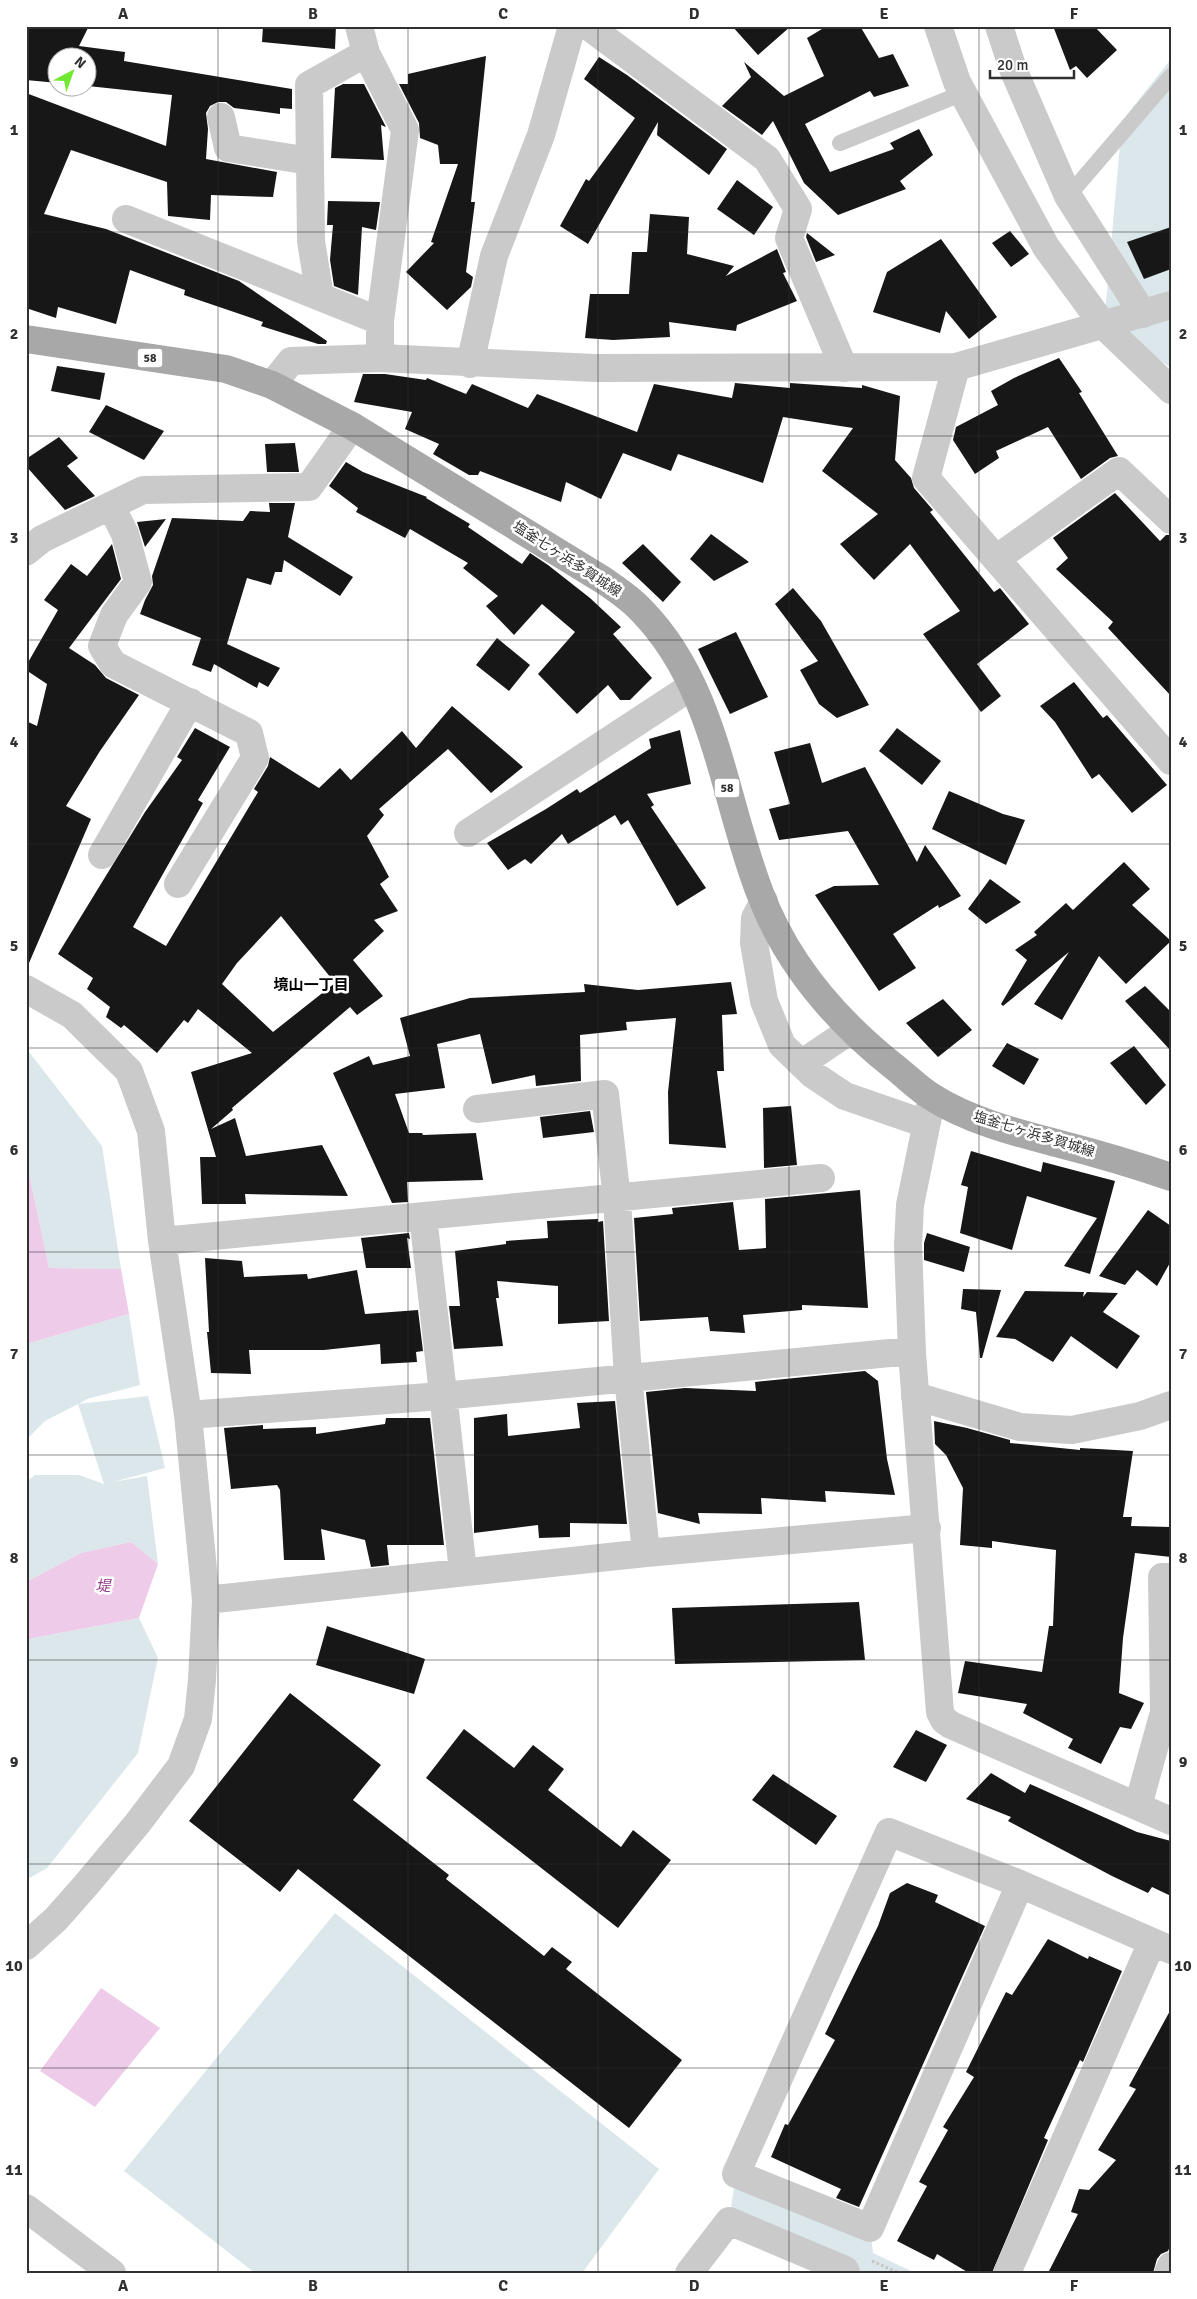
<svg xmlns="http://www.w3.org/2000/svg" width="1197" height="2299" viewBox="0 0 1197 2299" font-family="Signika,'Noto Sans JP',sans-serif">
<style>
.green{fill:#dbe7ea}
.water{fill:#edcbe9}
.building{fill:#171717;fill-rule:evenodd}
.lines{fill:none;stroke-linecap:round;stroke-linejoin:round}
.path{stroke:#c4c4c4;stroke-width:3;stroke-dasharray:2.5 2.5;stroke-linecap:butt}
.service{stroke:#cacaca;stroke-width:16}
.minor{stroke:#cacaca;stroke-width:28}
.tertiary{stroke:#cacaca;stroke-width:28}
.primary{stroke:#a8a8a8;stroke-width:28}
.grid{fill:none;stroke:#303030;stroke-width:1;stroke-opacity:0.55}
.labels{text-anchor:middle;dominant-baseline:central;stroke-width:5;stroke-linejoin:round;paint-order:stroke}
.shield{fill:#fff;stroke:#6e6e6e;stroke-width:1}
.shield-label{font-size:12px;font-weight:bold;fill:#303030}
.street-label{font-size:14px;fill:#303030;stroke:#fff}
.neighbourhood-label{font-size:15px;font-weight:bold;fill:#000;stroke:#fff}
.water-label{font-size:15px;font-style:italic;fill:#943c8a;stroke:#fff}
.neatline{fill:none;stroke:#303030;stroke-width:2}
.grid-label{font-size:16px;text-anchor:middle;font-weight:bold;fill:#303030}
</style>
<rect width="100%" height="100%" fill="#fff"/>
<path class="green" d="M1171 59V368L1104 326 1122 121Z
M26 1048 102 1146 121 1269 49 1268 29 1173H26Z
M129 1314 140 1385 87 1399 79 1404 148 1396 165 1468 113 1482 147 1476 158 1564 131 1542 81 1553 26 1582V1482L35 1475H79L104 1484 78 1404 45 1421 26 1440V1344Z
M139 1618 158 1658 138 1753 47 1868 26 1880V1641L33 1638Z
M335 1913 659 2169 582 2273H255L124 2171Z
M736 2174 870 2228 873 2253 915 2273H858L729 2221Z"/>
<path class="water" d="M26 1173H29L49 1268 121 1269 129 1314 26 1344Z
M131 1542 158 1564 139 1618 33 1638 26 1641V1582L81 1553Z
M101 1988 160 2028 95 2107 40 2071Z"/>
<path class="building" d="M26 26H89L79 46 125 52 124 61 292 89V109L280 108V114L234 108 226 102H218L210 106 206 113 208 129 206 159 277 172 273 197 211 195 210 220 168 216 167 182 71 150 44 214 106 229 239 281 327 341 326 344H318L261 326 263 322 184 295 185 290 130 270 116 324 58 307 56 318 26 308V93L166 146 172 95 88 86V58H58V83L26 80Z
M263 26H336L335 49 262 42Z
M732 26H791L758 55Z
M827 26H860L879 58 893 54 909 86 874 97 870 91 805 124 830 172 894 149 890 143 919 129 933 155 900 181 906 189 838 215 804 183 773 121 762 135 722 106 751 77 744 62 784 96 824 76 807 38Z
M1053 26H1094L1117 50 1087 78 1076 66 1070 70Z
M486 56 471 202H475L466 272 473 277 471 287 447 310 406 272 434 243 431 242 458 164H440L438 145 420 138 419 123 399 84H408V74Z
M599 57 627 75 727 149 709 175 657 135 658 122 588 244 560 226 586 179 589 181 635 118 584 79Z
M343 84H364L386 127 381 125 384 160 331 158 335 88Z
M737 180 773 207 754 235 717 209Z
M328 201 380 202 376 230 362 227 358 295 334 286 330 260 333 225H327Z
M650 214 689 217 687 254 734 266 726 276 777 249 786 272 783 273 797 301 737 325 736 331 669 322 670 337 613 340 585 338 590 294H629L632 252H647Z
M1171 227V269L1144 279 1127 242Z
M1010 231 1029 254 1011 267 992 243Z
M807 233 835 255 816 262 806 237Z
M941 239 997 317 969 339 946 311 940 333 873 312 887 272Z
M1059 358 1082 392 1079 393 1118 456 1110 458 1081 479 1048 427 996 451 999 458 975 474 953 440 956 427 998 405 991 391 1014 378Z
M57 366 105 373 100 400 51 391Z
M363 374H385L426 380 427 378 466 394 472 384 528 408 537 394 637 432 654 384 732 398 735 383 790 388V383L862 388V385L900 396 895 460 911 478 914 488 933 510 930 512 994 592 1000 588 1029 624 977 664 1001 696 981 712 923 634 960 611 910 544 874 580 840 544 878 514 822 471 853 428 783 417 763 483 678 454 671 471 623 453 601 499 566 482 561 502 480 471 478 475H469L433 454 439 444 405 429 412 412 354 402Z
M106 405 164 431 144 460 89 432Z
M59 437 78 458 67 466 95 496 65 510 26 466V459Z
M295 443 299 472H267L265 444Z
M346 462 363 472 427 497 426 498 470 524 468 527 522 564 530 553 548 565 590 598 621 627 613 634 652 678 630 700H620L608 685 577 714 538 674 575 632 542 604 514 635 486 606 498 596 463 568 468 563 410 529 405 538 356 512 358 508 329 486Z
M1115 493 1160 541 1166 535H1171V696L1108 628 1113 622 1056 569 1068 558 1053 538Z
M269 503H295L288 537 353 577 340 596 284 560 282 572H275L271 585 247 578 227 644 280 668 268 687 259 682 257 688 214 664 211 672 192 665 201 638 140 614 145 600 153 585 152 576 172 518 243 521 250 511 270 512Z
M166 519 145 547 137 522Z
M711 534 749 562 714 581 690 559Z
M112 544 121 579 69 648 95 665 106 678 139 695 100 751 66 806 91 819 26 970V721L37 726 47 684 26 670V666L58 610 44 600 71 564 87 576Z
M643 544 681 582 663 602 622 563Z
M793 588 821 621 869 705 837 718 819 704 800 670 818 661 775 604Z
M736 632 768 697 730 714 698 649Z
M497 638 530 665 509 691 476 665Z
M1074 682 1103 718 1107 715 1167 785 1132 813 1099 774 1092 779 1055 722 1040 706Z
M452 706 523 767 491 793 448 749 379 809 384 815 367 836 389 877 380 884 398 911 374 920 384 931 353 960 383 996 357 1015 350 1007 232 1108 233 1110 211 1129 235 1118 246 1156 322 1145 348 1196 245 1194 246 1204H202L200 1157H216L191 1072 252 1053 198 1009 188 1023 184 1020 157 1053 124 1025 121 1028 106 1017 110 1007 87 989 93 978 58 954 145 812 182 760 177 757 195 728 230 747 198 800 203 803 133 927 166 946 258 792 254 789 268 766 270 757 319 788 340 768 351 780 402 731 416 748ZM281 916 335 983 273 1032 222 984 237 963Z
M897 728 941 761 922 785 879 751Z
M680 730 691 784 647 794 654 805 651 807 706 888 677 906 628 820 621 825 615 815 568 844 562 834 531 864 525 859 508 870 487 843 546 809 577 789 580 793 651 748 649 739Z
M810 743 822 783 865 767 917 862 925 845 961 896 939 908 938 905 893 934 916 968 879 991 815 895 834 886 879 885 848 831 779 840 769 809 790 804 774 752Z
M949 791 1003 814 1025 820 1006 865 932 829Z
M1124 862 1150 889 1132 905 1171 941 1126 984 1099 956 1062 1020 1034 1004 1069 952 1003 1006 1001 1004 1027 960 1015 950 1037 935 1034 932 1066 903 1073 910Z
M990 879 1021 902 986 924 968 909Z
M731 982 737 1014 722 1015 724 1071H717L726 1148 669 1144 668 1092 676 1018 626 1022 627 1030 580 1035 581 1081 536 1086 535 1075 492 1084 480 1034 437 1044 445 1088 395 1094 409 1133H422L423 1135 476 1133 483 1180 407 1182 408 1202 392 1203 333 1073 369 1056 373 1065 410 1056 400 1018 470 998 585 992 584 984 638 990Z
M1145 986 1171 1012V1051L1125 1001Z
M943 999 972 1030 938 1057 906 1023Z
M1007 1043 1039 1059 1024 1085 992 1066Z
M1134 1046 1166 1085 1146 1105 1110 1063Z
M791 1106 797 1165 764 1168 763 1108Z
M590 1111 594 1132 543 1138 540 1117Z
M971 1151 1041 1172 1043 1162 1115 1181 1090 1274 1064 1266 1097 1218 1027 1196 1012 1250 960 1233 968 1187 961 1185Z
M860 1190 868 1308 802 1305V1310L743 1315 745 1333 710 1331 708 1317 640 1321 634 1218 673 1214 672 1208 733 1202 739 1250 766 1248 765 1199Z
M1148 1210 1171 1226V1261L1157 1286 1137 1270 1125 1285 1099 1276Z
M598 1219V1222L603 1221 609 1321 558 1324V1286L497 1281 499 1298H496L503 1346 454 1349 449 1306H460L455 1251 506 1244V1241L548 1238 547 1221Z
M409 1233 410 1239 407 1238 411 1268H366L361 1238Z
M927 1233 970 1247 964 1272 924 1260V1243Z
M205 1258 242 1261 244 1277 307 1274 308 1279 357 1270 365 1314 418 1310 423 1351 416 1352 417 1362 381 1364 380 1344 324 1350H249L251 1374 211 1373 207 1332H209Z
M963 1289 1001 1290 982 1358H980L976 1312 961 1309Z
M1025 1291 1084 1292 1083 1297 1087 1292 1118 1293 1103 1312 1140 1336 1117 1369 1071 1336 1053 1362 1015 1339 996 1337Z
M865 1371 878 1381 887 1459 895 1495 825 1491 826 1502 761 1498 762 1514 698 1513 700 1524 658 1513 646 1392 685 1388 756 1391 755 1382Z
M615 1401 627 1524 570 1523V1537L539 1538 538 1525 474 1533V1418L507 1414 508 1436 580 1428 577 1403Z
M386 1418H430L444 1545H387L389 1565 371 1567 365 1540 321 1529 325 1560H284L280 1490 277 1485 231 1489 224 1428 263 1425V1429L316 1427V1434L385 1424Z
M934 1421 967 1428 1010 1440V1443L1080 1450V1448L1133 1451 1123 1517H1132L1131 1526 1171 1527V1557L1135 1553 1123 1638 1119 1693 1144 1703 1131 1729 1120 1727 1101 1764 1068 1748 1073 1739 1023 1713 1027 1704 958 1693 965 1661 1042 1672 1049 1626H1053L1056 1550 992 1541V1548L960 1545 963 1488 946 1455 935 1444Z
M859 1602 865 1660 675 1664 672 1608Z
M327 1626 425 1659 414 1694 316 1665Z
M290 1693 381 1765 353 1800 449 1875 446 1879 544 1956 552 1947 572 1962 566 1969 682 2060 629 2128 298 1869 280 1892 189 1821Z
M464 1729 514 1768 533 1745 564 1769 548 1790 621 1847 633 1830 671 1860 618 1928 426 1778Z
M916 1730 947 1745 926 1782 893 1767Z
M991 1773 1025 1793 1030 1784 1137 1832 1171 1841V1896L1152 1887 1148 1893 1112 1876 1008 1821 1011 1817 966 1799Z
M773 1774 837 1816 816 1845 752 1800Z
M907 1883 938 1895 935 1902 985 1926 859 2207 836 2198 841 2189 771 2157 785 2124 788 2125 835 2040 825 2034 878 1926 890 1893Z
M1048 1939 1088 1959 1089 1956 1122 1971 1083 2062 1080 2060 1044 2138 1048 2140 992 2273H969L937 2254 934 2260 897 2241 927 2186 919 2182 948 2130 943 2127 974 2077 966 2072 1006 1992 1012 1995Z
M1171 2009V2244L1168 2251 1161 2254 1157 2259 1153 2273H1048L1078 2214 1071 2212 1079 2189 1089 2190 1116 2160 1098 2150 1136 2089 1129 2086Z"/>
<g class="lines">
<path class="path" d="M872 2261 899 2273"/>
<path class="service" d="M840 143 963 93
M1068 196 1171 76"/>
<path class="minor" d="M359 26 366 53 405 130 380 321V358
M588 26 767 159 798 209 789 238 844 368
M999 26 1013 69 1068 196 1143 314
M221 117 228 148 310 161
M126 219 380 321
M320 297 311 241 309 85 366 53
M470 364 494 256 541 135 572 26
M956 367 926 478 1171 761
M111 506 125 534 138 582 114 615 102 646 113 664 249 733 255 758 178 884
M26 552 42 539 143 490 309 487 352 426
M996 559 1119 471 1171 520
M468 833 692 686
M102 855 190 702
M764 901 755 918 754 943 764 1001 782 1045 812 1074 845 1096 926 1124
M26 989 72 1015 129 1071 151 1131 162 1241 188 1415 206 1600 202 1680 198 1719 181 1766 137 1824 86 1885 56 1919 26 1946
M802 1063 851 1030
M477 1109 605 1094 617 1199 628 1377 646 1553
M423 1216 463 1571
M162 1241 821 1178
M915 1396 1020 1427 1072 1430 1140 1416 1171 1405
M188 1415 442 1396 890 1353H912
M206 1600 646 1553 927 1528
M1138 1806 1164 1712 1162 1577H1171
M1020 1884 870 2228 736 2174 889 1832 1020 1884 1171 1950
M26 2208 112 2273
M689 2273 729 2221 845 2270 846 2273
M1007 2273 1152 1942
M1168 2273 1171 2266"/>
<path class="tertiary" d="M938 26 957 82 1046 247 1104 326 1171 390
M272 385 291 361 380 358 595 368 956 367 1171 305
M932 1097 910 1205 908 1245 912 1353 940 1712 944 1720 951 1725 1171 1821"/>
<path class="primary" d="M26 339 226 369 272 385 352 426 603 580C616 589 630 598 641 610 716 686 723 798 760 893 787 965 837 1022 897 1069 908 1078 919 1089 932 1097 968 1120 1014 1132 1056 1143 1095 1153 1133 1164 1171 1177"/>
</g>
<path class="grid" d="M218 26V2273M408 26V2273M598 26V2273M789 26V2273M979 26V2273M26 232H1171M26 436H1171M26 640H1171M26 844H1171M26 1048H1171M26 1252H1171M26 1455H1171M26 1660H1171M26 1864H1171M26 2068H1171"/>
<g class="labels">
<g class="shield">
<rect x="137.5" y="348.5" width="25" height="19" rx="4"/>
<rect x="714.5" y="778.5" width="25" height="19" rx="4"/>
</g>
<g class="shield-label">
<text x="150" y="358">58</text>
<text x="727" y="788">58</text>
</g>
<g class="street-label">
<text transform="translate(567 559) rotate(33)">塩釜七ヶ浜多賀城線</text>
<text transform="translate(1034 1134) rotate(17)">塩釜七ヶ浜多賀城線</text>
</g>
<g class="neighbourhood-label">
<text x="311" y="985">境山一丁目</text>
</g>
<g class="water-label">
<text x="103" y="1586">堤</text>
</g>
</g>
<rect width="1197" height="2299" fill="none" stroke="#ffffff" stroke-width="55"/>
<g transform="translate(72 72) rotate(41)"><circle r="24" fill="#ffffff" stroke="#acacac"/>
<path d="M0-4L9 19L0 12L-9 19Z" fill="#71e832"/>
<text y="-8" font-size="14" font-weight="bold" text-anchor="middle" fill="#303030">N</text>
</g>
<path d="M990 70v8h84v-8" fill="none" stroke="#303030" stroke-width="2.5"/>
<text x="997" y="70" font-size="15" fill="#303030" stroke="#ffffff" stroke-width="4" paint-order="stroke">20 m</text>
<rect x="28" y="28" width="1142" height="2244" class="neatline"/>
<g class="grid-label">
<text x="123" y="19">A</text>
<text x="313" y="19">B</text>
<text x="503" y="19">C</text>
<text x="694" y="19">D</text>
<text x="884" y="19">E</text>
<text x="1074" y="19">F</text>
<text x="14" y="135">1</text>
<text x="1183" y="135">1</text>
<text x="14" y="339">2</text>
<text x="1183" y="339">2</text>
<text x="14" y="543">3</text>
<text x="1183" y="543">3</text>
<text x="14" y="747">4</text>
<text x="1183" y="747">4</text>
<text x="14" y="951">5</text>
<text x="1183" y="951">5</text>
<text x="14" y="1155">6</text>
<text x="1183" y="1155">6</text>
<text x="14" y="1359">7</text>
<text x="1183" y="1359">7</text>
<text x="14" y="1563">8</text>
<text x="1183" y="1563">8</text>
<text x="14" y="1767">9</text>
<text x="1183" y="1767">9</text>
<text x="14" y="1971">10</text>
<text x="1183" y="1971">10</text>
<text x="14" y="2175">11</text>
<text x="1183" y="2175">11</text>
<text x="123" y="2291">A</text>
<text x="313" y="2291">B</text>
<text x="503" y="2291">C</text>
<text x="694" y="2291">D</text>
<text x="884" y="2291">E</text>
<text x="1074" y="2291">F</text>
</g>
</svg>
